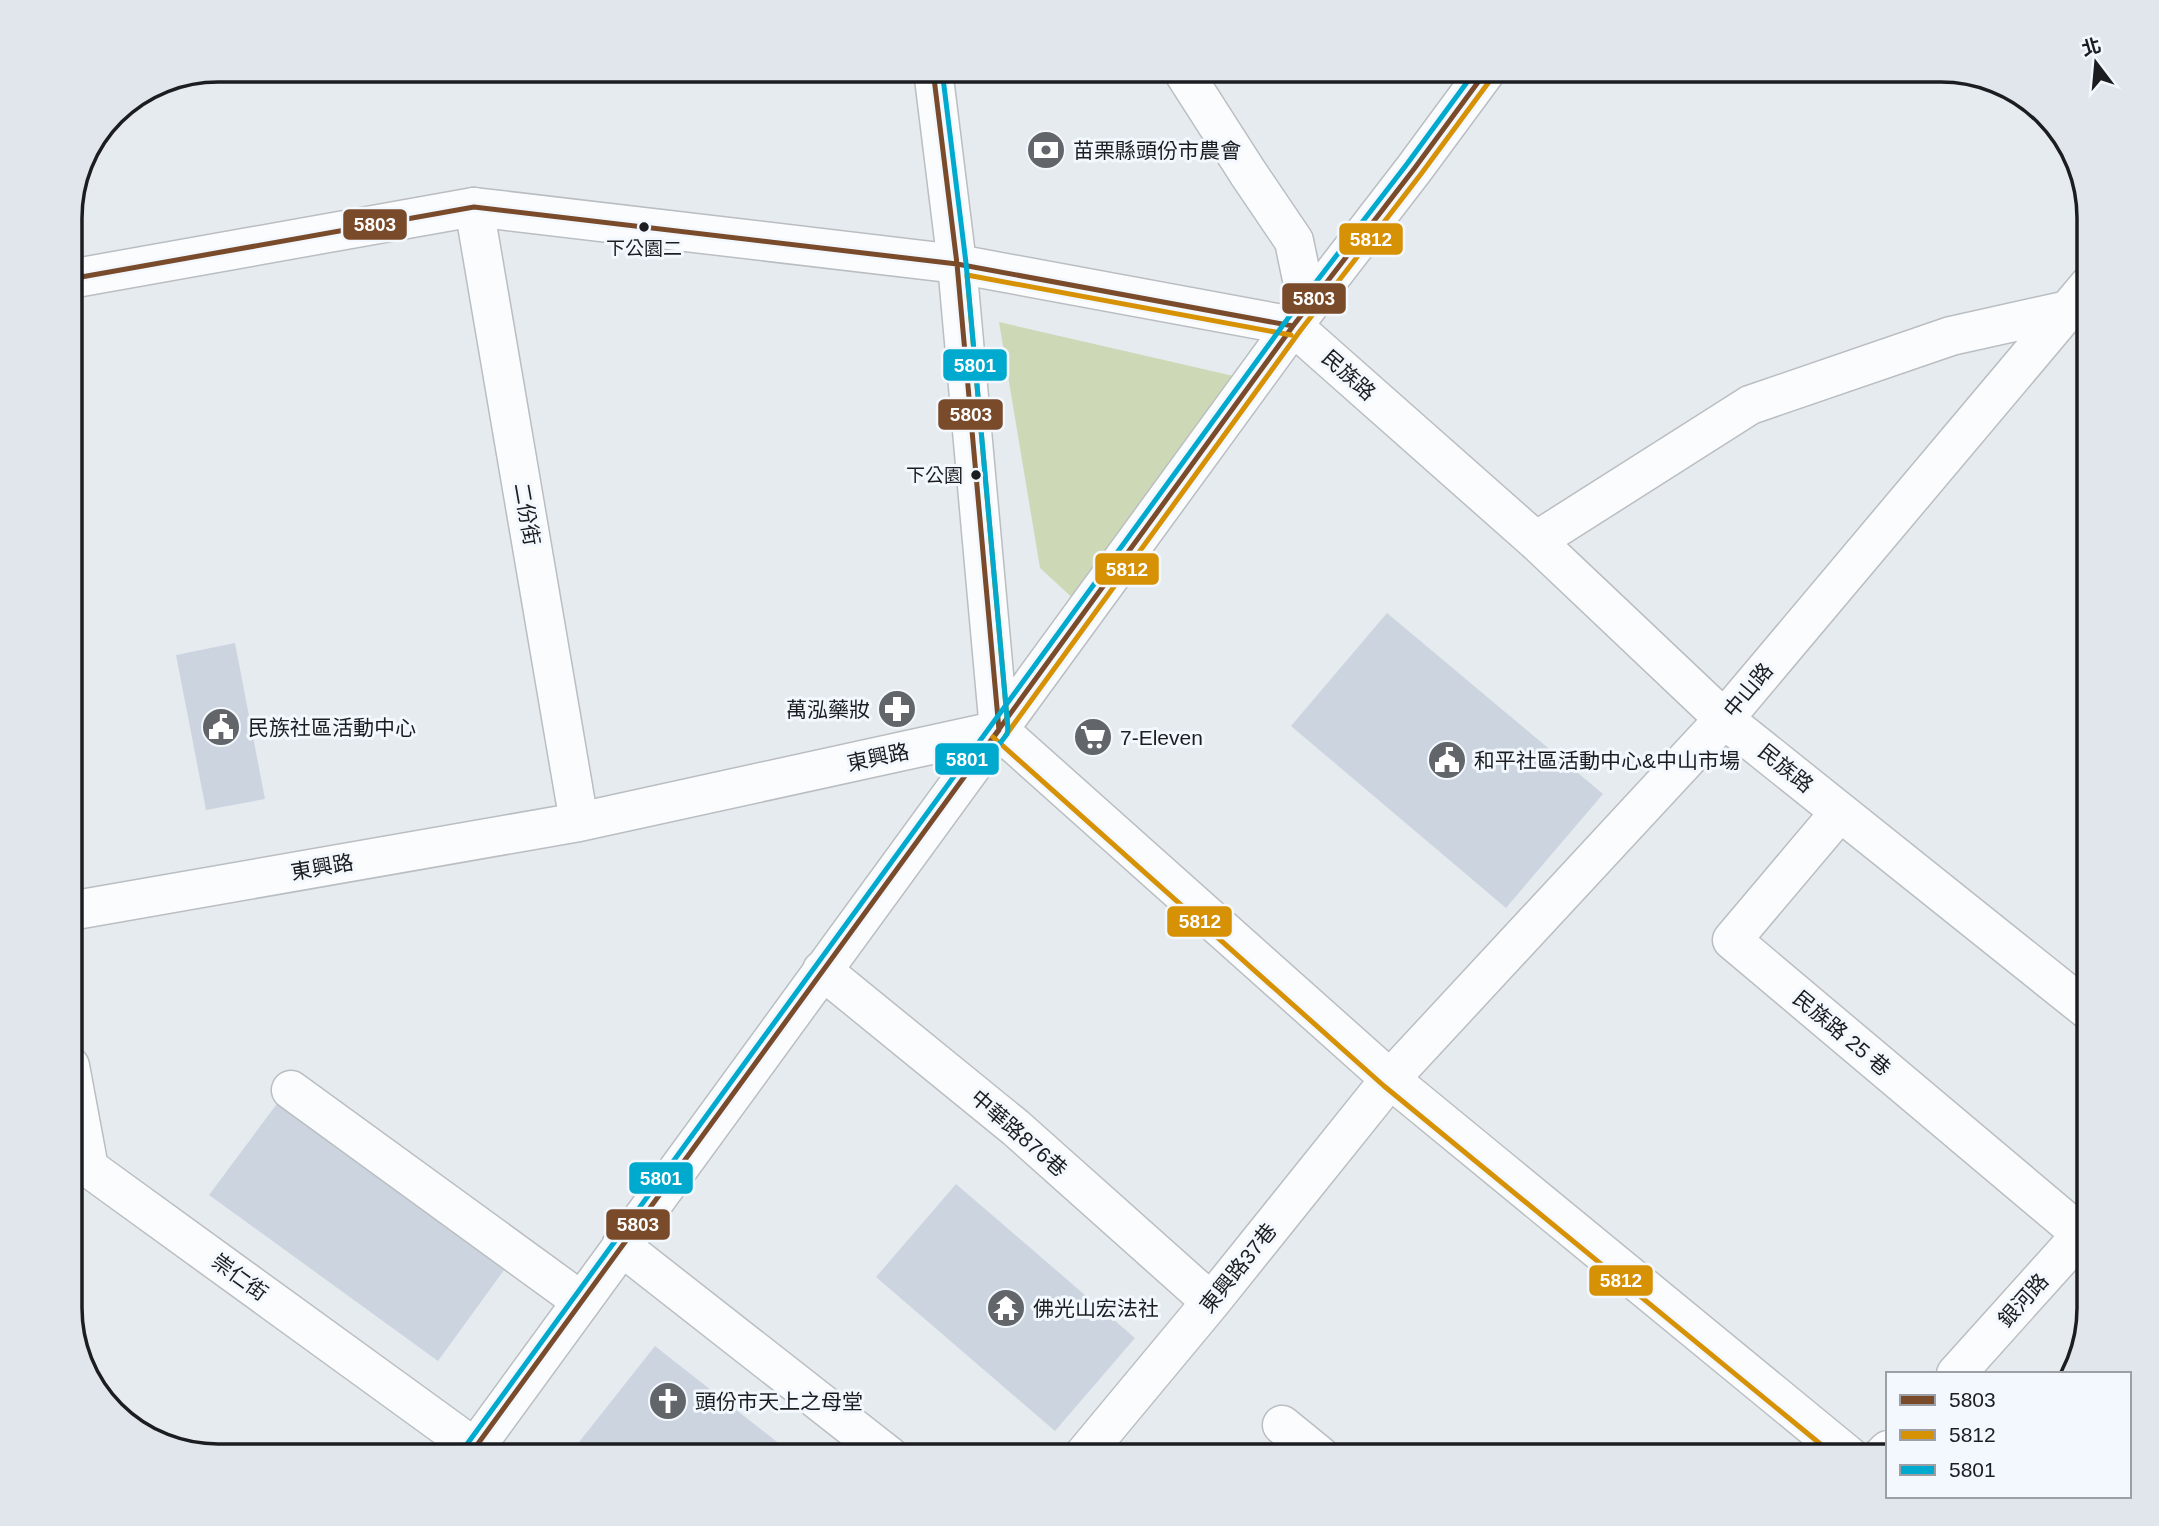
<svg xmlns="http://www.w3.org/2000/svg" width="2159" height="1526" viewBox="0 0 2159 1526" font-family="Arial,'Noto Sans TC',sans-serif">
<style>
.green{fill:#cdd9b6}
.building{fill:#ccd5df}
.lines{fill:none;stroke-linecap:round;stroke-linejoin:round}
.minor-casing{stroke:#babec1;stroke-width:41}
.major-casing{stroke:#babec1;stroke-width:41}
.minor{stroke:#fbfcfd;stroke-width:38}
.major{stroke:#fbfcfd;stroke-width:38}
.bus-1-casing{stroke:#f2f8fe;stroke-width:10}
.bus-2-casing{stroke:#f2f8fe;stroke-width:10}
.bus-3-casing{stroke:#f2f8fe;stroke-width:10}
.bus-1{stroke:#7a4b2a;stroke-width:5}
.bus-2{stroke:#d69105;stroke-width:5}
.bus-3{stroke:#00a9ce;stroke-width:5}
.bus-dot{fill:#1b1d20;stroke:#f2f8fe;stroke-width:2.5}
.labels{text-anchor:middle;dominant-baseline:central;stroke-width:6;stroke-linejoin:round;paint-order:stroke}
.bus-label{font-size:19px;fill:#1b1d20;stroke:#f2f8fe}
.poi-label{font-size:21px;fill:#1b1d20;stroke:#f2f8fe;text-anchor:start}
.street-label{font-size:21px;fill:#1b1d20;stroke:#f2f8fe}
.rim{fill:none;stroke:#1b1d20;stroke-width:3.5}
.line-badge{stroke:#f2f8fe;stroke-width:2.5}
.badge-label{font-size:19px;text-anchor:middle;font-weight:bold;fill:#fff}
</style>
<rect width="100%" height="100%" fill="#e6ebf0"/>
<path class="green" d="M999 322 1238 377 1078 603 1040 568Z"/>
<path class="building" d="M1387 613 1603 794 1506 908 1291 726Z
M235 643 265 799 206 810 176 655Z
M279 1101 507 1266 438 1361 209 1195Z
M956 1184 1135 1338 1055 1431 876 1277Z
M655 1346 795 1456H568Z"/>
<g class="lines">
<defs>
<path id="minor" d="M933 70 957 264 999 730
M474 207 579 822
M1293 326 1536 541 1724 719 2089 1011
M1536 541 1750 405 1951 336 2068 310
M999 730 1390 1079 1849 1456
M1840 812 1732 940 2081 1234
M70 911 579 822 999 730
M822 970 1016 1128 1211 1302
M70 1066 89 1168 475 1448
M291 1090 581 1301
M621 1246 889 1456
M1956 1374 2089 1226
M1282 1425 1320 1456
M469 1456 1293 326 1305 294 1294 241 1248 173 1182 70
M1083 1456 1211 1302 1390 1079 1724 719 2089 285
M1882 1456 1888 1450"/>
<path id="major" d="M70 279 474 207 957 264 1293 326 1414 169 1487 70"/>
</defs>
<use href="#minor" class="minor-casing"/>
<use href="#major" class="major-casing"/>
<use href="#minor" class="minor"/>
<use href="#major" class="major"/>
<defs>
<path id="bus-1" d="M933 70 957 264 999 730 981 754
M70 279 474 207 957 264 1293 326
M469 1456 1293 326 1414 169 1487 70"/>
<path id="bus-2" d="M1008 729 967 275 1291 335
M1006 735 1300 331 1421 174 1494 75
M993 737 1384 1086 1835 1456"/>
<path id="bus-3" d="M942 70 966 263 1008 729 1007 734 988 759
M462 1451 1286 321 1407 164 1476 70"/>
</defs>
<use href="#bus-1" class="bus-1-casing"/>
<use href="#bus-2" class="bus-2-casing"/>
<use href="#bus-3" class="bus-3-casing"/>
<use href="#bus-1" class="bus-1"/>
<use href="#bus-2" class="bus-2"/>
<use href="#bus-3" class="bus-3"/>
</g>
<defs>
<symbol id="bank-disc" viewBox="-11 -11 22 22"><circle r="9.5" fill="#626569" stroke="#f2f8fe"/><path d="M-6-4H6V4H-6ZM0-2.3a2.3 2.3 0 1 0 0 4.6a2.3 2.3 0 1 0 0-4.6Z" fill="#fff"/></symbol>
<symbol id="pharmacy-disc" viewBox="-11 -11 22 22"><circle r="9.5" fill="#626569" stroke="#f2f8fe"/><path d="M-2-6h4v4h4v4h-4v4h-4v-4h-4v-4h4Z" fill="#fff"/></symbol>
<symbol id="civic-disc" viewBox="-11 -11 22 22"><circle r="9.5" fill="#626569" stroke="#f2f8fe"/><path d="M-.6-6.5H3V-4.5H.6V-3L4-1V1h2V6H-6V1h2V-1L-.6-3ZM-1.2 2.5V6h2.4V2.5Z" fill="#fff"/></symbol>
<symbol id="supermarket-disc" viewBox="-11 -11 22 22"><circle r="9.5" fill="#626569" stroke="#f2f8fe"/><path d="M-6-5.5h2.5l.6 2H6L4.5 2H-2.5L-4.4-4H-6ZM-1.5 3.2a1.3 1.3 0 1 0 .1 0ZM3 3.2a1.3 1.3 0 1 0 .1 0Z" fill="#fff"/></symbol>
<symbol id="temple-disc" viewBox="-11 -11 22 22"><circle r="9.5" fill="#626569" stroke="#f2f8fe"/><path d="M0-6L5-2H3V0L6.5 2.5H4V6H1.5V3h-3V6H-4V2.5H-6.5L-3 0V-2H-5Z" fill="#fff"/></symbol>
<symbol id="church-disc" viewBox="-11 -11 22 22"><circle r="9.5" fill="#626569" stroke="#f2f8fe"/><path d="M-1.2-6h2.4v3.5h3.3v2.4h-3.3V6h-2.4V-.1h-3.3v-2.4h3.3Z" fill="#fff"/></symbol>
</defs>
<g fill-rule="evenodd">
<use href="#bank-disc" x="1024" y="128" width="44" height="44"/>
<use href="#pharmacy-disc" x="875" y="687" width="44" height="44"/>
<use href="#civic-disc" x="199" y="705" width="44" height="44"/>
<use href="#supermarket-disc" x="1071" y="715" width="44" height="44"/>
<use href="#civic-disc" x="1425" y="738" width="44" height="44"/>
<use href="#temple-disc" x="984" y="1286" width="44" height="44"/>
<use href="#church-disc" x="646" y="1379" width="44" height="44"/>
</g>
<g class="bus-dot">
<circle cx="644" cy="227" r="6"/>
<circle cx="976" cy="475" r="6"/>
</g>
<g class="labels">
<g class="bus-label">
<text x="644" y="248">下公園二</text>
<text x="963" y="475" text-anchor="end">下公園</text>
</g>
<g class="poi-label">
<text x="1073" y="150">苗栗縣頭份市農會</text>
<text x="870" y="709" text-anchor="end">萬泓藥妝</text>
<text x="248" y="727">民族社區活動中心</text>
<text x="1120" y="737">7-Eleven</text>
<text x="1474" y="760">和平社區活動中心&amp;中山市場</text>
<text x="1033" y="1308">佛光山宏法社</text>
<text x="695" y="1401">頭份市天上之母堂</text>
</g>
<g class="street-label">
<text transform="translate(1349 375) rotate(42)">民族路</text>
<text transform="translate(527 514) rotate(80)">二份街</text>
<text transform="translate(1748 690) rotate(-50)">中山路</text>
<text transform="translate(878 757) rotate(-12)">東興路</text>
<text transform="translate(1786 768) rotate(39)">民族路</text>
<text transform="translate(322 867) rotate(-10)">東興路</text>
<text transform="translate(1842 1033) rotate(40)">民族路 25 巷</text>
<text transform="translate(1019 1133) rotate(41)">中華路876巷</text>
<text transform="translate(1238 1268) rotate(-51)">東興路37巷</text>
<text transform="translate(240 1277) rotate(36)">崇仁街</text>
<text transform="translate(2023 1300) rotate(-48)">銀河路</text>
</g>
</g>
<path d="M0 0H2159V1526H0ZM218 82H1941A136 136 0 0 1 2077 218V1308A136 136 0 0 1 1941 1444H218A136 136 0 0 1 82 1308V218A136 136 0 0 1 218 82Z" fill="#e1e6ec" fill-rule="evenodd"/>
<path class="rim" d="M218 82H1941A136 136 0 0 1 2077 218V1308A136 136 0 0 1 1941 1444H218A136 136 0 0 1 82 1308V218A136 136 0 0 1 218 82Z"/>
<g class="line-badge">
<rect x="342" y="208" width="66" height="33" rx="7" fill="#7a4b2a"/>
<rect x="1338" y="222" width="66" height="34" rx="7" fill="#d69105"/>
<rect x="1281" y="282" width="66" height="33" rx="7" fill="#7a4b2a"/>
<rect x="942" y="348" width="66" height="34" rx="7" fill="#00a9ce"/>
<rect x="937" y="398" width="67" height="33" rx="7" fill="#7a4b2a"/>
<rect x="1094" y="552" width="66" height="34" rx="7" fill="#d69105"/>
<rect x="934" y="742" width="66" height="34" rx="7" fill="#00a9ce"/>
<rect x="1166" y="905" width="67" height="33" rx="7" fill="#d69105"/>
<rect x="628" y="1161" width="66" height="34" rx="7" fill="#00a9ce"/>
<rect x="605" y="1208" width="66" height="33" rx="7" fill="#7a4b2a"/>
<rect x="1588" y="1264" width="66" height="33" rx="7" fill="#d69105"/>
</g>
<g class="badge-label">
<text x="375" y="231">5803</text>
<text x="1371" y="246">5812</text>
<text x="1314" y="305">5803</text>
<text x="975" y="372">5801</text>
<text x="971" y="421">5803</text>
<text x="1127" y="576">5812</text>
<text x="967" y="766">5801</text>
<text x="1200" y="928">5812</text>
<text x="661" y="1185">5801</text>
<text x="638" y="1231">5803</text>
<text x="1621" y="1287">5812</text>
</g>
<rect x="1886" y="1372" width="245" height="126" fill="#f2f8fe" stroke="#9ca0a5" stroke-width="2"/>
<rect x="1900" y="1395" width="35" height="10" fill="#7a4b2a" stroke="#9ca0a5" stroke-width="2"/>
<text x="1949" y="1407" font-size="21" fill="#1b1d20">5803</text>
<rect x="1900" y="1430" width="35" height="10" fill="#d69105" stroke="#9ca0a5" stroke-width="2"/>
<text x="1949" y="1442" font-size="21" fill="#1b1d20">5812</text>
<rect x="1900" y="1465" width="35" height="10" fill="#00a9ce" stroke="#9ca0a5" stroke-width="2"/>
<text x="1949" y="1477" font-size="21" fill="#1b1d20">5801</text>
<g transform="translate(2096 63) rotate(344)" stroke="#f2f8fe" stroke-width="5" paint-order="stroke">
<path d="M0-5L12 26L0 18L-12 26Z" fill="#1b1d20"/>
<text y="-10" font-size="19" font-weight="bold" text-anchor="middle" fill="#1b1d20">北</text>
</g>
</svg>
